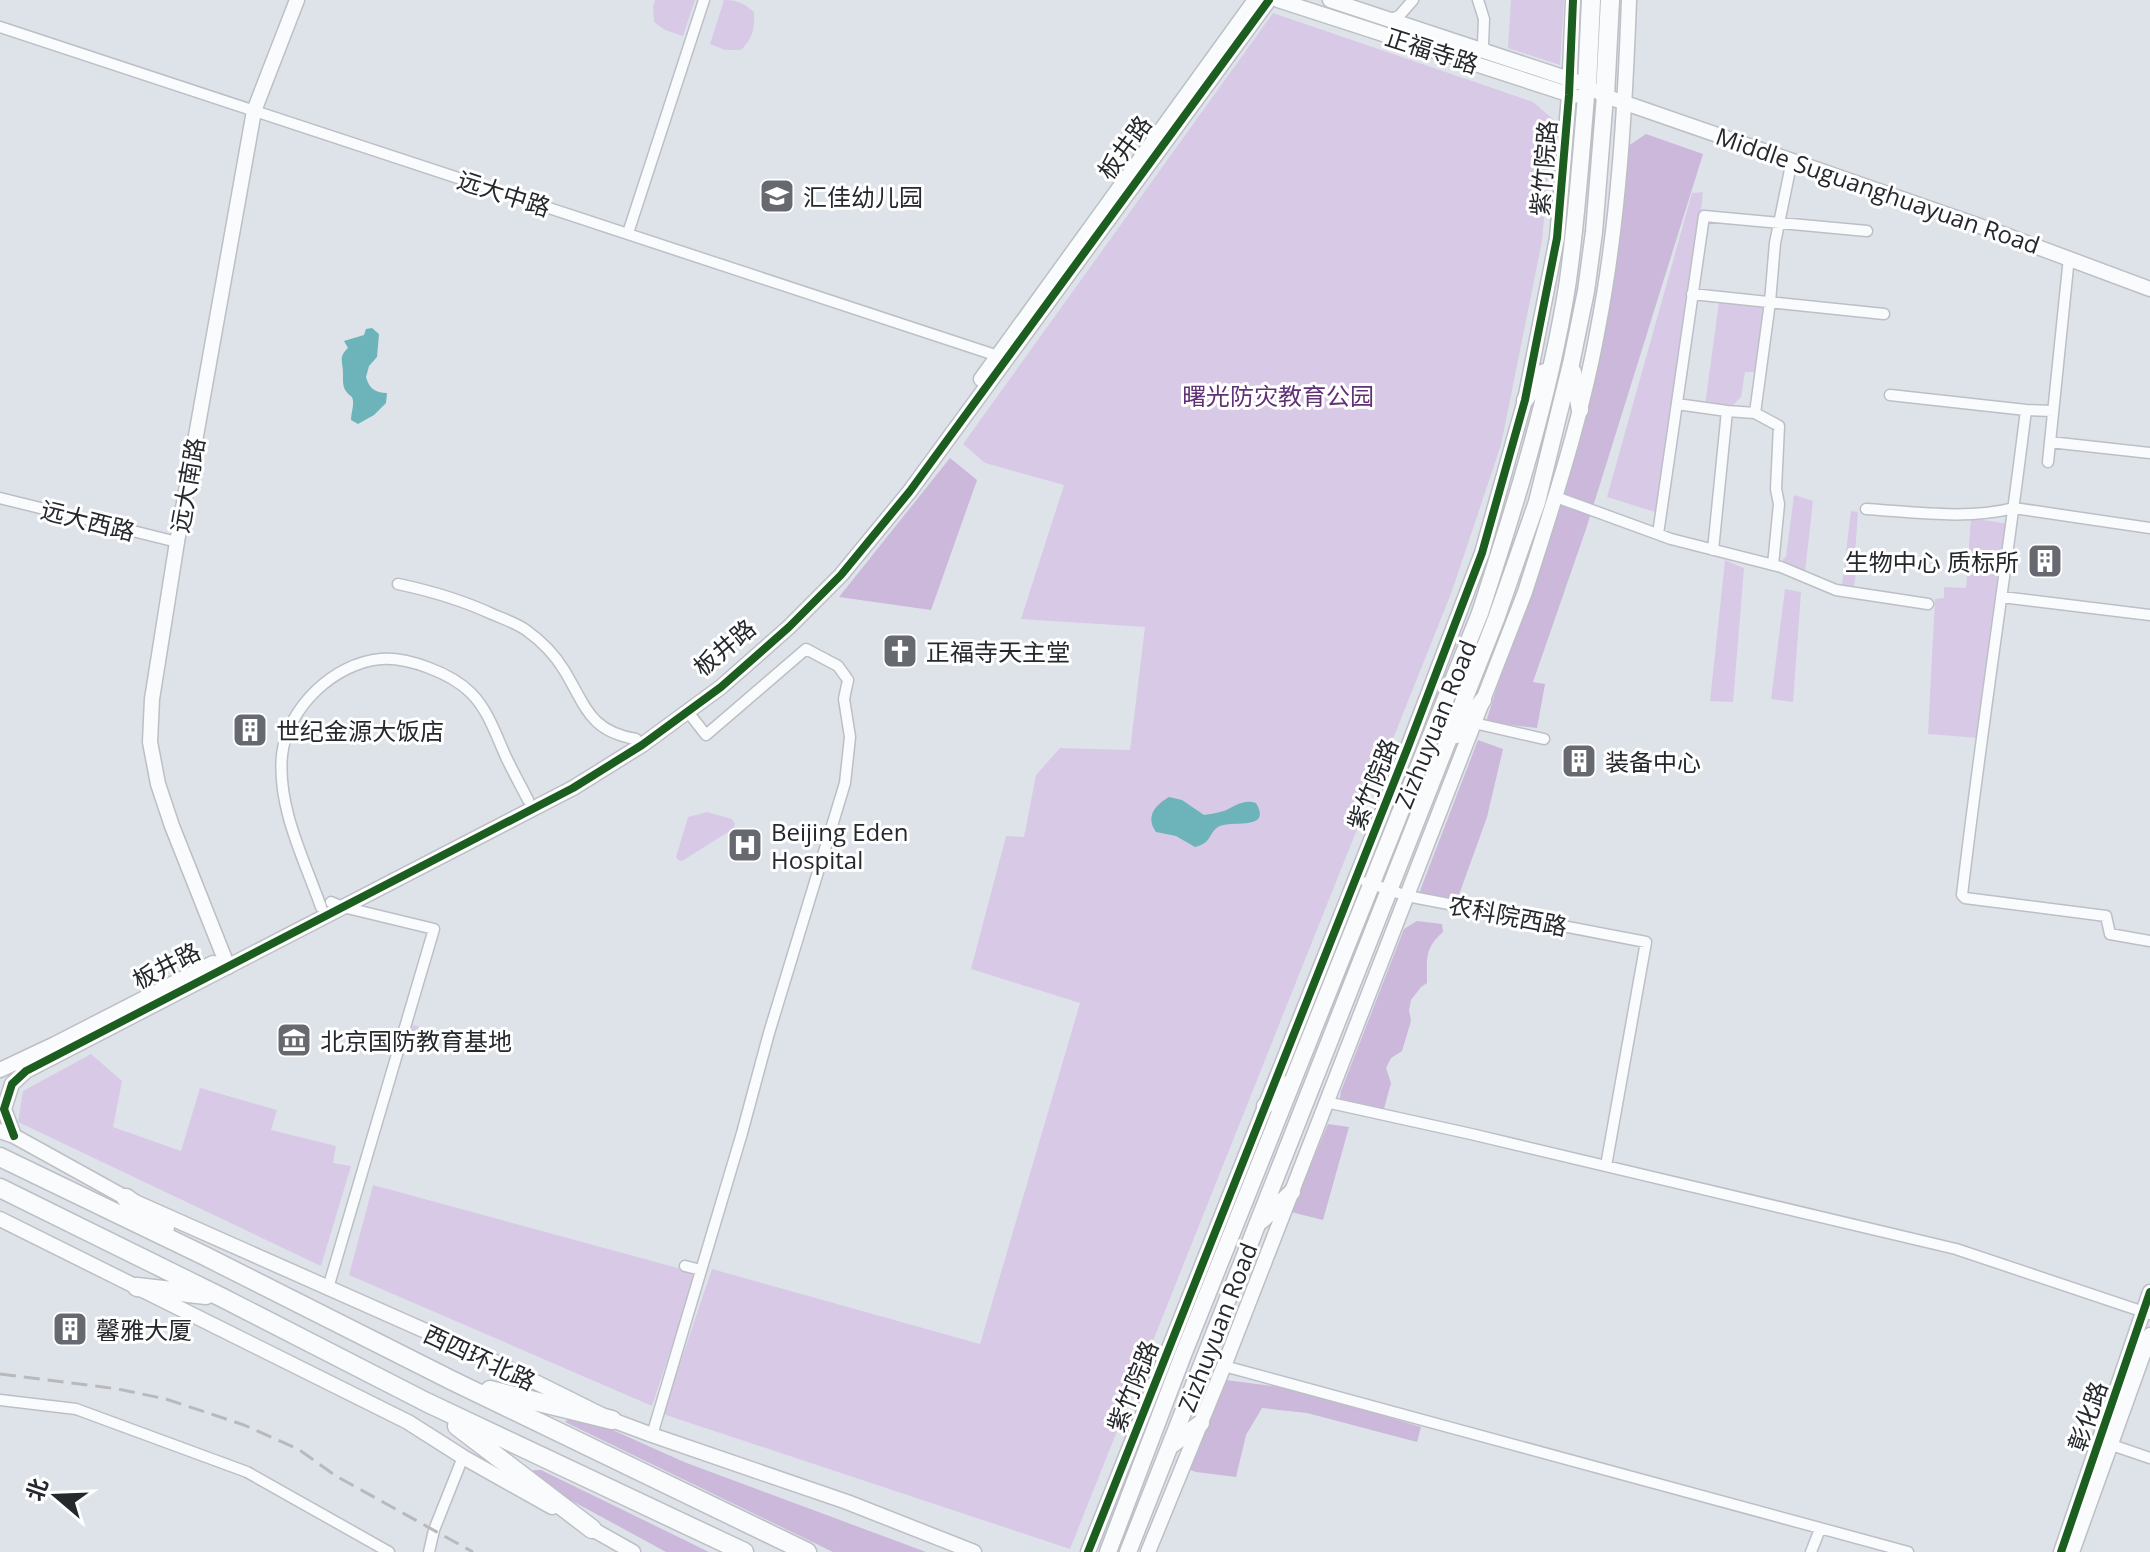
<svg xmlns="http://www.w3.org/2000/svg" width="2150" height="1552" viewBox="0 0 2150 1552" font-family="'Open Sans','Noto Sans SC',sans-serif">
<style>
.green{fill:#d8cae6}
.forest{fill:#cbb8da}
.water{fill:#6db4ba}
.lines{fill:none;stroke-linecap:round;stroke-linejoin:round}
.street-casing{stroke:#bcbfc5;stroke-width:13}
.secondary-casing{stroke:#bcbfc5;stroke-width:17}
.primary-casing{stroke:#bcbfc5;stroke-width:19}
.highway-casing{stroke:#bcbfc5;stroke-width:21}
.street{stroke:#fafbfc;stroke-width:10}
.secondary{stroke:#fafbfc;stroke-width:14}
.primary{stroke:#fafbfc;stroke-width:16}
.highway{stroke:#fafbfc;stroke-width:18}
.rail{stroke:#b9b9bb;stroke-width:3;stroke-dasharray:16 8;stroke-linecap:butt}
.cycleway-casing{stroke:#fff;stroke-width:13}
.cycleway{stroke:#1b5e20;stroke-width:8}
.labels{text-anchor:middle;dominant-baseline:central;stroke-width:6;stroke-linejoin:round;paint-order:stroke}
.street-label{font-size:24px;fill:#25282d;stroke:#fff}
.poi-label{font-size:24px;fill:#25282d;stroke:#fff;text-anchor:start}
.park-label{font-size:24px;fill:#613176;stroke:#fff}
</style>
<rect width="100%" height="100%" fill="#dee3ea"/>
<path class="green" d="M655 0H695L683 36 665 30 654 22 653 7Z
M724 0C737 0 744 3 754 12 755 28 753 38 741 50H725L710 44Z
M1511 0H1564L1560 65 1508 48Z
M1273 13 1533 102 1553 119 1542 241 1501 445 1452 591 1070 1549 663 1414 712 1269 980 1344 1080 1003 971 969 1006 836 1024 837 1036 775 1060 748 1130 750 1145 627 1021 619 1064 485 985 463 963 444Z
M1703 192 1699 233 1655 512 1607 497 1692 193Z
M1719 302 1765 306 1757 372H1745L1741 397 1731 407 1705 405Z
M1794 495 1813 501 1805 572 1783 567V559L1786 557Z
M1851 511 1858 512 1855 555 1858 561 1854 586 1842 585Z
M1971 518 2009 524 1978 738 1928 734 1935 599 1944 598V587L1966 588Z
M1725 560 1744 568 1733 702 1710 701Z
M1785 589 1801 592 1793 702 1771 699Z
M707 812 732 819 735 824 733 829 682 861 678 860 676 857 688 817Z
M413 1025 431 1030 424 1048 407 1043Z
M91 1054 122 1081 113 1127 181 1151 200 1088 277 1110 271 1130 336 1146 333 1163 351 1166 321 1266 18 1122 23 1091Z
M373 1185 696 1273 652 1406 349 1275Z"/>
<path class="forest" d="M1646 134 1703 154 1586 529 1533 682 1545 684 1537 728 1486 722 1556 497 1601 336 1628 146Z
M950 458 977 480 931 610 839 597Z
M1478 740 1503 749 1487 817 1456 903 1418 896Z
M1417 921 1442 924 1443 932C1424 948 1427 960 1427 983L1421 987 1411 1000 1409 1010 1411 1021 1402 1051 1391 1058 1386 1068 1391 1083 1383 1112 1339 1103 1341 1091 1404 929Z
M1328 1124 1349 1127 1323 1220 1291 1212Z
M1226 1380 1296 1389 1421 1427 1417 1442 1307 1413 1262 1408 1246 1435 1236 1477 1196 1472 1185 1468 1190 1456H1196Z
M572 1415 597 1423 684 1462 926 1552H833L565 1422Z
M533 1470H541L709 1552H666L554 1491 534 1478Z"/>
<path class="water" d="M372 328 379 334 377 357 369 366 366 377C369 388 375 393 387 393L386 403 374 415 358 424 351 420C351 411 355 405 352 397 342 390 343 384 343 373 343 362 338 357 348 348L344 341 364 335 366 329Z
M1169 797 1182 800 1204 815C1210 814 1217 813 1224 811 1236 806 1243 799 1256 803 1273 832 1229 819 1218 827 1208 834 1212 843 1195 847L1176 836 1156 832C1145 817 1155 805 1169 797Z"/>
<g class="lines">
<defs>
<path id="street" d="M1478 0 1484 19 1483 44 1485 51
M1389 20 1399 16 1413 0
M0 27 1001 357
M628 233 704 0
M1692 294 1884 314
M1890 395 2026 410
M1677 404 1727 411
M2053 411 2026 410C2006 572 1981 733 1962 895L1965 898 2106 916 2110 934 2150 941
M1755 413 1779 426 1776 489 1779 504 1773 565
M2050 442 2150 453
M2048 462 2069 257
M1556 497 1671 539 1781 567 1836 590 1928 604
M0 498 177 542
M1866 509C1914 512 1967 520 2014 508L2150 528
M1658 534 1704 216 1867 231
M1713 550 1727 411 1755 413 1770 302 1775 243 1792 160
M398 584C431 591 462 600 492 614 504 619 516 623 526 630 540 640 555 655 564 670 586 706 589 731 636 739
M2002 597 2150 615
M1474 723 1544 739
M1366 882 1407 896 1646 942 1606 1166
M321 907C304 859 277 807 282 755 287 708 334 663 381 659 408 657 451 673 471 693 488 710 496 735 506 757 513 772 521 786 528 800
M1326 1102 1471 1134 1956 1249 2150 1314
M685 1266 701 1270
M328 1288 434 929 343 907 331 902
M1224 1366 1908 1552
M0 1400 76 1409 247 1472 389 1552
M652 1435 742 1133 769 1033 845 783 850 737 844 699 848 680 838 666 806 649 706 735 688 712
M2106 1443 2150 1458
M429 1552 434 1530 463 1457
M1811 1552 1820 1529"/>
<path id="secondary" d="M1278 0 1574 96
M1330 0 1578 82
M1597 91 1605 96 1997 232 2150 289
M981 379 1255 0
M228 967 172 826 158 784 150 742 152 699 177 542 254 111 297 0
M0 1070 55 1044 213 963
M0 1131 14 1136 126 1198 491 1360 612 1420 652 1435 847 1502 974 1552
M14 1136 4 1109 12 1084 26 1071 573 788 642 745 721 687 789 627 841 575 910 491 1269 0
M0 1219 408 1422 463 1457 552 1507
M585 1525 633 1552
M1088 1552 1408 747 1482 553 1525 400 1557 238 1569 95 1573 0
M1148 1552 1224 1366 1525 592C1553 505 1582 417 1598 328 1619 220 1625 109 1629 0
M2061 1552 2150 1292
M2072 1552 2150 1335"/>
<path id="primary" d="M1573 372 1580 410
M1525 400 1544 372
M1456 735 1483 700
M1265 1106 1290 1083
M1261 1221 1292 1192
M1173 1444 1201 1423
M1108 1552 1183 1355 1480 613C1515 506 1549 398 1567 287 1577 220 1581 152 1587 85
M1128 1552 1496 619 1537 502 1571 364 1586 291 1594 232 1605 96"/>
<path id="highway" d="M1587 85 1591 0
M1605 96 1610 0
M0 1157 203 1255 453 1381 807 1552
M0 1188 221 1297 426 1402 744 1552
M126 1198 165 1227
M137 1287 206 1295
M490 1390 612 1420
M457 1426 592 1529"/>
</defs>
<use href="#street" class="street-casing"/>
<use href="#secondary" class="secondary-casing"/>
<use href="#primary" class="primary-casing"/>
<use href="#highway" class="highway-casing"/>
<use href="#street" class="street"/>
<use href="#secondary" class="secondary"/>
<use href="#primary" class="primary"/>
<use href="#highway" class="highway"/>
<path class="rail" d="M0 1374 118 1389 166 1399 244 1425 298 1449 336 1476 473 1552"/>
<defs>
<path id="cycleway" d="M14 1136 4 1109 12 1084 26 1071 573 788 642 745 721 687 789 627 841 575 910 491 1269 0
M1088 1552 1408 747 1482 553 1525 400 1557 238 1569 95 1573 0
M2061 1552 2150 1292"/>
</defs>
<use href="#cycleway" class="cycleway-casing"/>
<use href="#cycleway" class="cycleway"/>
</g>
<defs>
<symbol id="school-square" viewBox="-11 -11 22 22"><rect x="-9" y="-9" width="18" height="18" rx="4" fill="#66696f" stroke="#fff"/><path d="M0-5L7-2L0 1L-7-2ZM-4 1L0 2.5L4 1V4Q0 6-4 4Z" fill="#fff"/></symbol>
<symbol id="building-square" viewBox="-11 -11 22 22"><rect x="-9" y="-9" width="18" height="18" rx="4" fill="#66696f" stroke="#fff"/><path d="M-4-6H4V6H1V3H-1V6H-4ZM-2.5-4.3h1.7v1.8h-1.7ZM.8-4.3h1.7v1.8H.8ZM-2.5-1h1.7V.8h-1.7ZM.8-1h1.7V.8H.8Z" fill="#fff"/></symbol>
<symbol id="church-square" viewBox="-11 -11 22 22"><rect x="-9" y="-9" width="18" height="18" rx="4" fill="#66696f" stroke="#fff"/><path d="M-1.2-6h2.4v3.5h3.3v2.4h-3.3V6h-2.4V-.1h-3.3v-2.4h3.3Z" fill="#fff"/></symbol>
<symbol id="hospital-square" viewBox="-11 -11 22 22"><rect x="-9" y="-9" width="18" height="18" rx="4" fill="#66696f" stroke="#fff"/><path d="M-5-5h3v3.5h4V-5h3V5h-3V1.5h-4V5h-3Z" fill="#fff"/></symbol>
<symbol id="museum-square" viewBox="-11 -11 22 22"><rect x="-9" y="-9" width="18" height="18" rx="4" fill="#66696f" stroke="#fff"/><path d="M0-6L6-3V-2H-6V-3ZM-5-1h2V3h-2ZM-1-1h2V3h-2ZM3-1h2V3H3ZM-6 4H6V6H-6Z" fill="#fff"/></symbol>
</defs>
<g fill-rule="evenodd">
<use href="#school-square" x="757" y="176" width="40" height="40"/>
<use href="#building-square" x="2025" y="541" width="40" height="40"/>
<use href="#church-square" x="880" y="631" width="40" height="40"/>
<use href="#building-square" x="230" y="710" width="40" height="40"/>
<use href="#building-square" x="1559" y="741" width="40" height="40"/>
<use href="#hospital-square" x="725" y="825" width="40" height="40"/>
<use href="#museum-square" x="274" y="1020" width="40" height="40"/>
<use href="#building-square" x="50" y="1309" width="40" height="40"/>
</g>
<g class="labels">
<g class="street-label">
<text transform="translate(1432 50) rotate(18)">正福寺路</text>
<text transform="translate(1124 147) rotate(-54)">板井路</text>
<text transform="translate(1543 168) rotate(-85)">紫竹院路</text>
<text transform="translate(1878 190) rotate(19)">Middle Suguanghuayuan Road</text>
<text transform="translate(504 193) rotate(18)">远大中路</text>
<text transform="translate(187 485) rotate(-80)">远大南路</text>
<text transform="translate(88 520) rotate(14)">远大西路</text>
<text transform="translate(724 647) rotate(-40)">板井路</text>
<text transform="translate(1435 724) rotate(-68)">Zizhuyuan Road</text>
<text transform="translate(1372 784) rotate(-68)">紫竹院路</text>
<text transform="translate(1508 915) rotate(11)">农科院西路</text>
<text transform="translate(166 965) rotate(-27)">板井路</text>
<text transform="translate(1217 1327) rotate(-69)">Zizhuyuan Road</text>
<text transform="translate(480 1357) rotate(25)">西四环北路</text>
<text transform="translate(1132 1386) rotate(-68)">紫竹院路</text>
<text transform="translate(2087 1416) rotate(-71)">彰化路</text>
</g>
<g class="poi-label">
<text x="803" y="196">汇佳幼儿园</text>
<text x="2019" y="561" text-anchor="end">生物中心 质标所</text>
<text x="926" y="651">正福寺天主堂</text>
<text x="276" y="730">世纪金源大饭店</text>
<text x="1605" y="761">装备中心</text>
<text x="771" y="831">Beijing Eden<tspan x="771" dy="28">Hospital</tspan></text>
<text x="320" y="1040">北京国防教育基地</text>
<text x="96" y="1329">馨雅大厦</text>
</g>
<g class="park-label">
<text x="1278" y="395">曙光防灾教育公园</text>
</g>
</g>
<g transform="translate(56 1496) rotate(289)" stroke="#ffffff" stroke-width="6" paint-order="stroke">
<path d="M0-6L14 30L0 20L-14 30Z" fill="#25282d"/>
<text y="-12" font-size="22" font-weight="bold" text-anchor="middle" fill="#25282d">北</text>
</g>
</svg>
